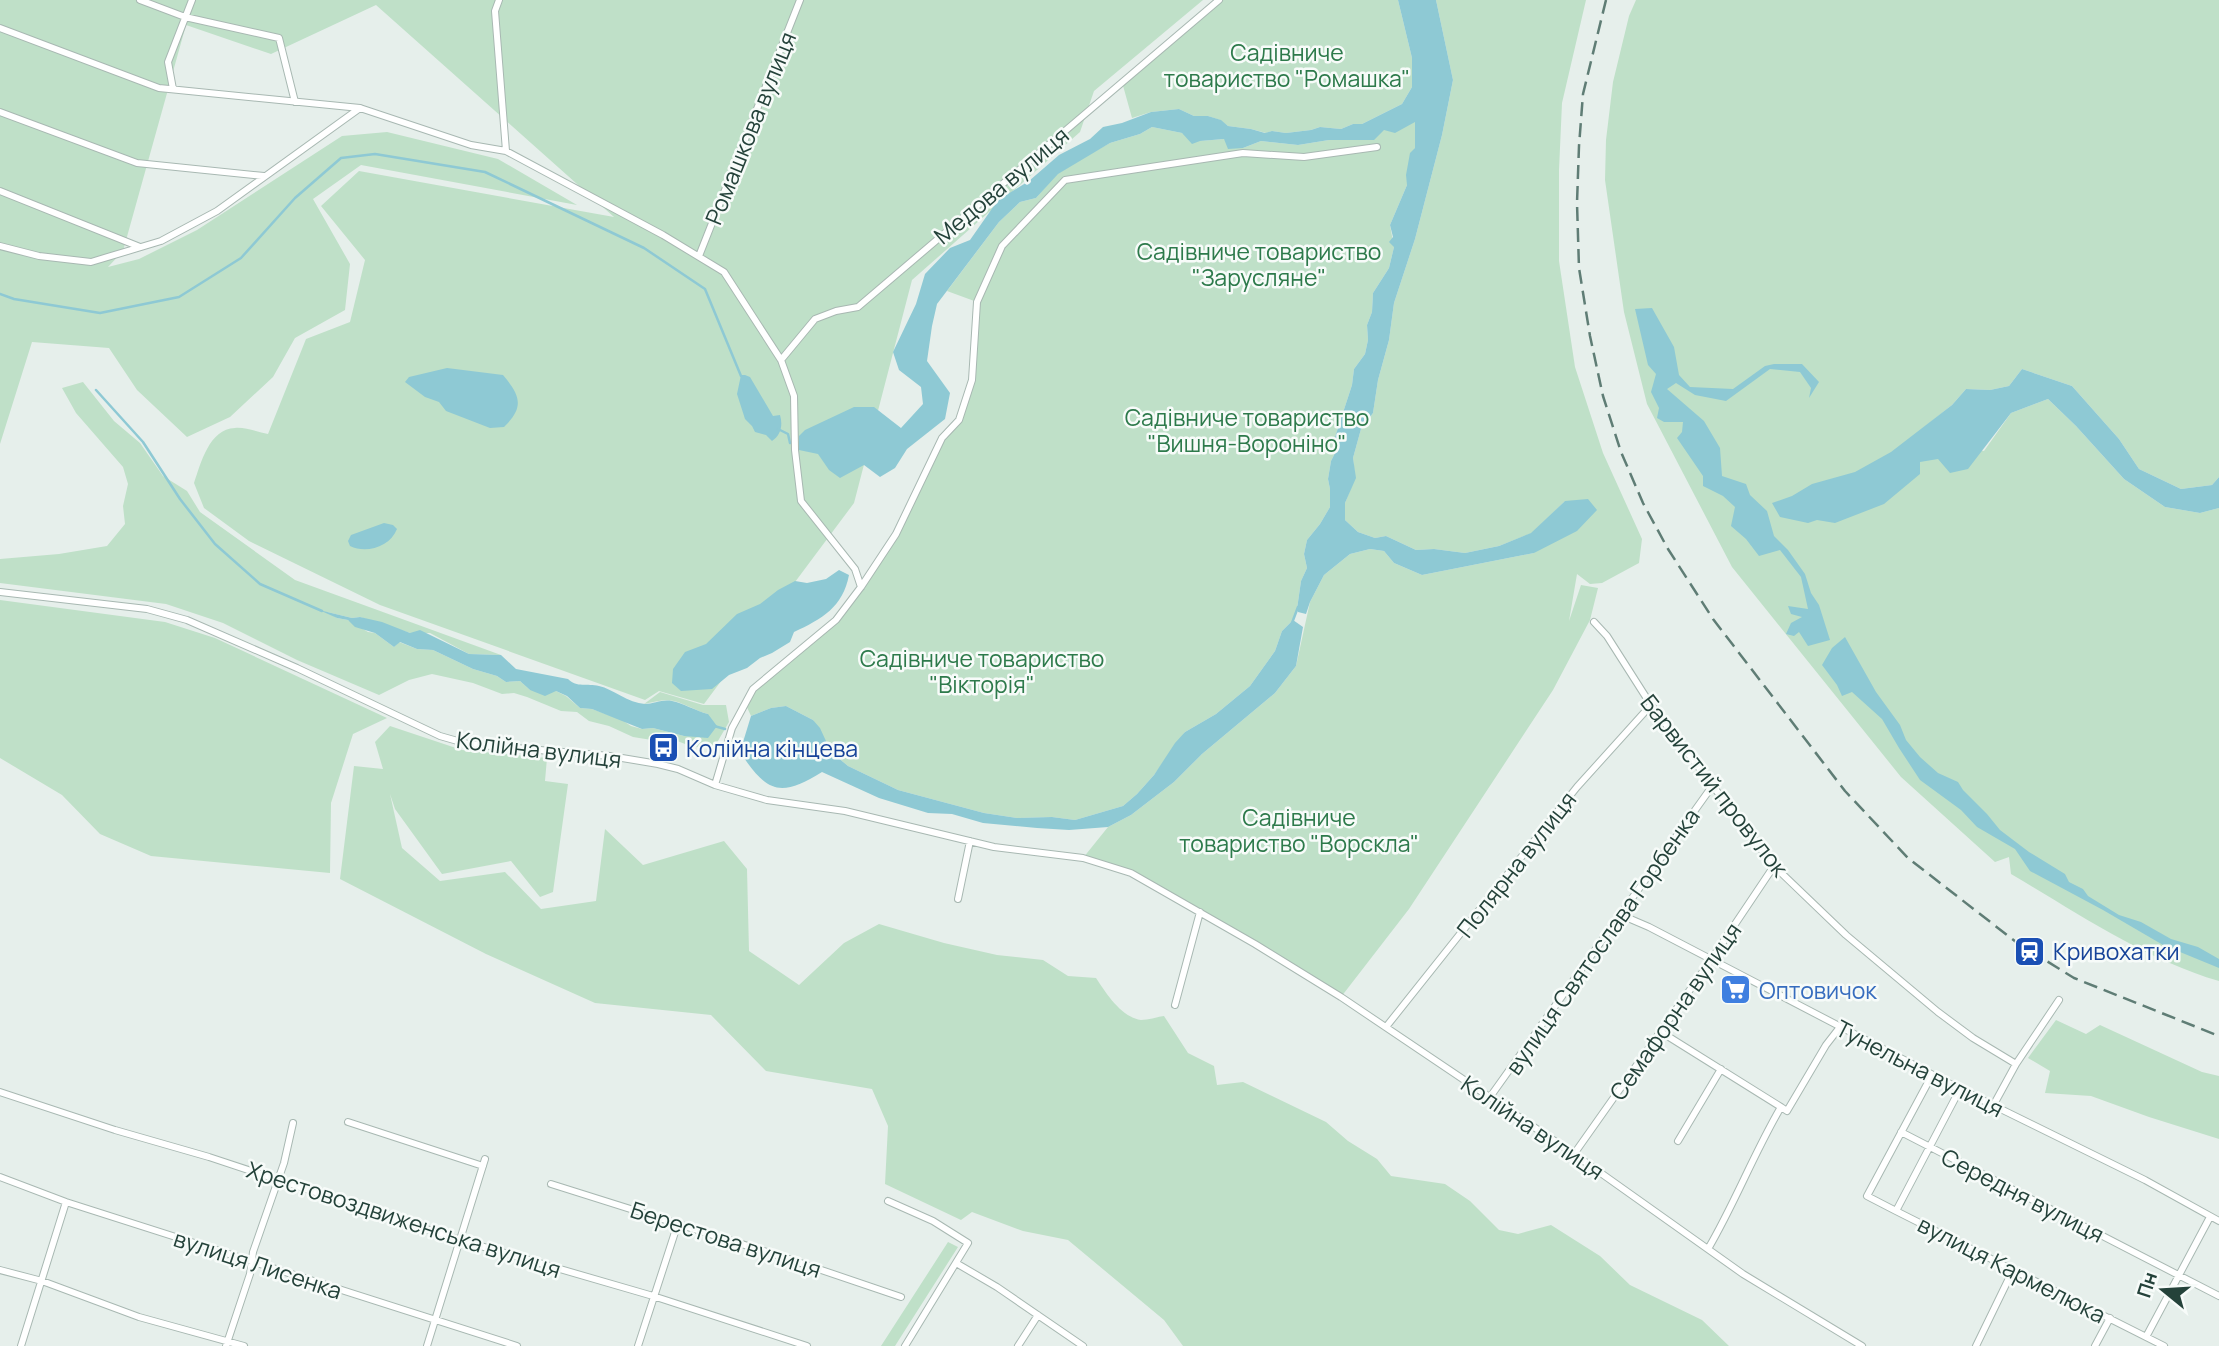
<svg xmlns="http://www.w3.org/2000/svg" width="2219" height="1346" viewBox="0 0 2219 1346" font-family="Manrope,sans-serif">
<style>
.green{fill:#bfe0c8}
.water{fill:#8ec9d4}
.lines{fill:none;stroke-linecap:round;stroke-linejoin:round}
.stream{stroke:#8ec9d4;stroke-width:2.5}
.street-casing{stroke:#a8b8b2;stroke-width:8}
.street{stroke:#fff;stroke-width:6}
.rail{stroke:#5f7d75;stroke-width:2.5;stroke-dasharray:14 7;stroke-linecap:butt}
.labels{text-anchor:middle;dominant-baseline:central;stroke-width:5;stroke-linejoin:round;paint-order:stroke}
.park-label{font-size:23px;fill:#2d7a4b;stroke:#f7fbf9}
.street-label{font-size:23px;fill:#24423a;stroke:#f7fbf9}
.transit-label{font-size:23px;fill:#164399;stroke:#f7fbf9;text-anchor:start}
.shop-label{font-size:23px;fill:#366cbe;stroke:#f7fbf9;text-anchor:start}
</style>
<rect width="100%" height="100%" fill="#e6efeb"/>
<path class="green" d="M0 0H1203L1094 91 1080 132 912 280 854 503 704 704 659 691 645 700 380 605 249 541 204 508 194 483C201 463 209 429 235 428 245 427 258 432 268 434L306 339 350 322 365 260 321 206 359 171 614 217 376 5 271 54 186 25 123 251 108 267 139 259 197 230 342 136 387 132 498 159 577 205 361 165 313 199 350 264 345 310 295 338 273 377 230 417 187 437 137 390 109 348 32 342 0 444Z
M1219 0H1398L1412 58V87L1402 104 1362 124H1353L1341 129 1320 127 1311 130 1286 133 1272 131 1266 133 1251 129 1228 126 1220 120 1208 116H1194L1179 109 1151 112 1132 118 1122 82Z
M1436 0H1586L1562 103 1559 170V261L1575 367 1603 453 1642 539 1639 563 1602 583 1590 584 1577 574 1569 621 1581 585 1598 588 1590 620 1553 690 1409 909 1341 997 1146 881 1083 858 1108 827 1131 815 1174 782 1202 754 1275 693 1296 666 1310 602 1324 575 1350 554 1370 549 1384 551 1394 563 1422 575 1534 553 1565 501 1532 533 1499 546 1465 553 1434 549 1416 550 1386 536 1375 538 1358 532 1345 520V503L1355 478 1353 458 1361 429 1373 413 1378 380 1389 340 1394 303 1415 239 1442 135 1453 80Z
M1636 0H2219V477L2212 485 2181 489 2139 469 2119 439 2072 386 2022 369 2009 386 1990 390 1966 389 1952 405 1913 436 1984 451 2011 413 2048 399 2076 426 2124 479 2165 507 2200 513 2219 508V981C2144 959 2078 913 2011 874L2009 857 1995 862 1901 777 1732 567 1647 404 1624 312 1605 180 1606 140 1613 82 1629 16Z
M1416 121 1415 148 1407 175V185L1390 225 1394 247 1389 268 1373 293 1372 312 1367 325 1368 340 1365 354 1354 369 1352 385 1335 437 1338 447 1331 461 1328 479 1330 489V507L1320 524 1307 540 1304 554 1307 568 1301 581 1297 609 1293 620 1282 631 1275 651 1250 686 1216 714 1185 732 1154 775 1137 794 1123 806 1075 820 1052 817 1017 818 984 813 898 790 848 766 831 752 813 720 786 706 771 708 751 716 745 703 753 689 836 620 896 534 942 438 959 420 972 380 977 302 947 291 999 222 1020 202 1036 198 1057 174 1088 155 1110 143 1140 134 1152 127 1182 133 1200 141 1224 139 1243 148 1261 141 1298 145 1329 140H1373L1384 129Z
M83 382 114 421 140 443 163 476 187 491 200 512 295 580 501 655 469 654 430 633H410L360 617 352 618 327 612 337 618 348 620 368 632 375 633 394 647 399 642 417 649 433 650 473 669 497 676 506 682 520 681 530 690 556 691 566 696 580 708 592 709 622 720 631 726 642 729 653 728 684 736 708 714C696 711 686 704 674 701 665 699 654 702 644 704L660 692 703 705H726L729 722 715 746 693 747 672 739 658 741 633 737 609 726 589 721 577 712 561 711 527 697 514 693 502 694 473 683 432 674 409 680 379 695 297 660 223 623 166 604 0 583V559L59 554 107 546 125 524 123 506 128 484 123 467 76 413 62 388Z
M0 600 165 622 215 638 387 718 353 734 331 803 330 873 151 856 100 834 62 795 0 758Z
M390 726 462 750 547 758 545 781 568 784 553 892 540 897 511 861 442 874 395 809 390 794 402 848 440 881 505 872 541 909 596 901 605 829 643 865 724 841 747 869 749 951 799 985 844 943 879 924 944 943 997 955 1043 960 1068 976 1096 978C1106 993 1121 1017 1141 1020 1148 1020 1157 1017 1164 1016L1188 1053 1214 1066 1217 1085 1243 1082 1326 1122 1348 1141 1377 1159 1391 1176 1445 1184 1470 1201 1499 1230 1518 1234 1551 1225 1600 1256 1630 1285 1702 1320 1729 1346H1183L1164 1320 1068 1240 1023 1231 972 1212 961 1220 885 1184 888 1126 872 1089 766 1071 711 1015 595 1003 486 954 340 879 354 766 383 769 375 742Z
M2056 1020 2086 1034 2100 1025 2202 1072 2219 1076V1139L2149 1117 2091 1096 2045 1093 2050 1071 2028 1058Z
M948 1242 958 1247 895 1346H881Z"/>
<path class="water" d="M1398 0H1436L1453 80 1442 135 1415 239 1394 303 1389 340 1378 380 1373 413 1361 429 1353 458 1356 478 1345 503V520L1358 532 1375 538 1386 536 1416 550 1434 549 1465 553 1499 546 1531 533 1565 501 1588 499 1597 510 1577 531 1534 553 1422 575 1394 563 1384 551 1370 549 1350 554 1324 575 1310 602 1306 614 1298 612 1297 609 1301 581 1307 568 1304 554 1307 540 1320 524 1330 507V489L1328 479 1331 461 1338 447 1335 437 1352 385 1354 369 1365 354 1368 340 1367 325 1372 312 1373 293 1389 268 1394 247 1389 242 1393 237 1390 225 1407 185 1406 175 1410 153 1415 148V122L1395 133 1384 130 1374 140H1329L1298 145 1261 141 1243 148 1228 149 1224 139 1200 141 1192 144 1182 133 1152 127 1140 134 1110 143 1058 174 1036 198 1020 202 999 222 937 304 932 326 927 361 950 393 945 419 907 449 895 468 880 477 864 465 840 478 829 470 818 454 799 450V436L805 430 854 407H874L901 428 923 404 921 387 899 370 893 352 916 304 925 274 950 248 970 240 998 200 1029 181 1059 155 1090 139 1103 127 1122 123 1151 112 1179 109 1194 116H1208L1221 120 1228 126 1251 129 1265 133 1272 131 1286 133 1311 130 1320 127 1341 129 1353 124H1362L1402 104 1412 87V58Z
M1652 308 1674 347 1679 375 1690 387 1733 389 1765 366 1774 364H1802L1819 382 1809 398 1811 388 1800 372 1770 369 1726 401 1695 395 1676 383 1667 389 1704 421 1720 448 1722 476 1746 484 1750 495 1767 511 1774 536 1788 550 1805 574 1811 593 1819 605 1830 640 1808 646 1799 632 1794 636 1786 634 1791 623 1802 617 1791 614 1788 606 1808 609 1801 577 1780 550 1759 556 1746 539 1731 526 1735 507 1723 496 1703 486V476L1677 438 1682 432 1683 422H1664L1657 418 1659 408 1651 392 1656 374 1648 365 1635 309Z
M447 368 503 375C520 395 525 407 504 427L490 428 446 411 439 402 425 397 405 382 409 377Z
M2022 369 2072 386 2119 439 2139 469 2181 489 2212 485 2219 477V508L2200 513 2165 507 2124 479 2076 426 2048 399 2011 413 1968 469 1950 473 1938 459 1920 462V474L1884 504 1835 523 1817 520 1808 523 1780 517 1772 503 1792 496 1812 484 1855 472 1891 452 1952 405 1966 389 1990 390 2009 386Z
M741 375H745L750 377 773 416 780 415C783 425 781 435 772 441L766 435 755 432 752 426 745 419 737 394Z
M384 523 393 525 397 529C390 547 366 554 350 546L348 541 351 535Z
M839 570 849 575C843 607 822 619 794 632L790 642 772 653 760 658 747 668 729 675 712 689 681 691 672 683 673 669 685 652 706 644 737 614 760 604 778 590 795 581 807 583 826 579Z
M319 610 352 618 360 617 382 622 410 633 420 630 469 654 501 655 516 669 568 679C577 688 587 683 599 686 613 689 628 703 645 704 654 704 662 699 672 701 683 703 696 711 708 714L717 726 708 738 684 736 653 728 642 729 592 709 580 708 567 696 556 691 545 696 530 690 520 681 506 682 497 676 473 669 433 650 417 649 400 642 394 647 375 633 355 627 348 620 337 618Z
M1293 620 1303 627 1296 666 1275 693 1202 754 1174 782 1131 815 1108 827 1069 830 1037 828 983 823 952 814 928 813 879 798 822 772C780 798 767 793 740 752L751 716 771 708 786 706 813 720 820 728 831 752 848 766 898 790 984 813 1017 818 1052 817 1075 820 1123 806 1137 794 1154 775 1175 743 1185 732 1216 714 1250 686 1275 651 1282 631Z
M1845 637 1876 692 1900 725 1906 740 1920 757 1938 773 1958 782 1963 790 1987 814 2000 830 2029 852 2065 874 2069 882 2083 889 2088 896 2119 915 2141 922 2171 939 2198 947 2219 959V968L2163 945 2103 910 2030 871 2015 849 1977 827 1961 810 1920 780 1899 748 1882 719 1852 692 1842 696 1837 685 1822 665 1832 648Z"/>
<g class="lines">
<path class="stream" d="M0 294 14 299 100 313 179 297 241 258 295 198 341 158 375 154 485 172 644 248 705 289 741 376
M96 390 143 442 180 499 215 544 260 584 322 611
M778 429 788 434 790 443
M1292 623 1298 607
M714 726 725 729"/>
<defs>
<path id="street" d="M140 0 185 17 279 38 295 102
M499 0 495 11 506 151
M0 28 159 88 360 108
M173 89 168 62 192 0
M0 112 137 163 264 176
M0 191 140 247
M0 246 39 256 91 262 161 241 217 211 360 108 471 145 506 151 663 235 724 272 781 360 794 396 795 450 801 501 855 569 861 587
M699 256 800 0
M781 360 815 319 836 311 858 307 1219 0
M0 592 147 609 187 620 297 668 440 736 468 744 610 756 658 764 678 769 715 785 767 800 845 811 994 847 1083 858 1131 873 1255 944 1341 997 1574 1154 1743 1274 1862 1346
M1594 622 1607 636 1651 705 1774 866 1846 935 1938 1012 1973 1038 2016 1064
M715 785 732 728 753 689 836 620 861 587 896 534 942 438 959 420 972 380 977 302 1002 246 1065 180 1243 153 1304 157 1377 147
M958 899 970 841
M1621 915 1649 927 1960 1089 2145 1180 2219 1221
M1175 1005 1200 912
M1386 1027 1577 787 1651 705
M1661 1032 1781 1107
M1932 1075 1867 1196 1896 1211 1960 1089
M0 1092 115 1130 209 1157 460 1240 653 1296 807 1346
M1490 1097 1713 785
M1993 1106 2016 1064 2059 1000
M348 1122 483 1166
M1901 1132 2219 1296
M1678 1141 1721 1069
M1574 1154 1711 960 1774 866
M0 1177 66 1202 517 1346
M551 1184 783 1257 901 1297
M888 1201 933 1221 968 1243 905 1346
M1896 1211 2164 1346
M1708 1249C1735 1203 1754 1153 1781 1107L1787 1111 1826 1045 1840 1027
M956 1263 997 1287 1083 1346
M0 1270 42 1281 139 1317 244 1346
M2146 1337 2210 1217
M21 1346 66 1202
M226 1346 250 1274 253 1252 284 1163 293 1123
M427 1346 485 1159
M638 1346 678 1223
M1018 1346 1038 1315
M1976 1346 2013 1270
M2095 1346 2110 1318"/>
</defs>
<use href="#street" class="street-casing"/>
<use href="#street" class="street"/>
<path class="rail" d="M1606 0 1583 94 1579 146 1577 203 1579 268 1590 336 1603 396 1621 452 1643 503 1668 549 1713 619 1845 791 1908 858 2016 942 2074 978 2219 1036"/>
</g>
<defs>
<symbol id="bus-square" viewBox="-11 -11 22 22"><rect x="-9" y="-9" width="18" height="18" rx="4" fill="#1a4fb4" stroke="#f7fbf9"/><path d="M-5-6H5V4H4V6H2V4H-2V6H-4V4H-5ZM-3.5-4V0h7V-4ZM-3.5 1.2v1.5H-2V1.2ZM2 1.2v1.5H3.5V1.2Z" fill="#fff"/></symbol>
<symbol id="station-square" viewBox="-11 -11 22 22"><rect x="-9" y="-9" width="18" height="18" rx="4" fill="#1a4fb4" stroke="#f7fbf9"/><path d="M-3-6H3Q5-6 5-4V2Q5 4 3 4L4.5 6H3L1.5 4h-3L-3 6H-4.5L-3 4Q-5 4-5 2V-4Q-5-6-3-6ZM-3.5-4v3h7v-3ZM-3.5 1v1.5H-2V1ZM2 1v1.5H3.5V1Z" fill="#fff"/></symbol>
<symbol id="supermarket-square" viewBox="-11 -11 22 22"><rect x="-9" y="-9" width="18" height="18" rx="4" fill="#3f7fe0" stroke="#f7fbf9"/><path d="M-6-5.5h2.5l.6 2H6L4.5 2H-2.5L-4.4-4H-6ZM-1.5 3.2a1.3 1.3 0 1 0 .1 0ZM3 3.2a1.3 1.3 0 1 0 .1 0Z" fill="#fff"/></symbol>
</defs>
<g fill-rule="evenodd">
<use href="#bus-square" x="646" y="730" width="35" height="35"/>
<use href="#station-square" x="2012" y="934" width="35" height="35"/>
<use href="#supermarket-square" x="1718" y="972" width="35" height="35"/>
</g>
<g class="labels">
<g class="park-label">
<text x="1287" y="52">Садівниче<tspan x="1287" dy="26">товариство "Ромашка"</tspan></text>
<text x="1259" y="251">Садівниче товариство<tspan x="1259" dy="26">"Зарусляне"</tspan></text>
<text x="1247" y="417">Садівниче товариство<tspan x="1247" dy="26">"Вишня-Вороніно"</tspan></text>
<text x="982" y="658">Садівниче товариство<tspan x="982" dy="26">"Вікторія"</tspan></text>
<text x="1299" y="817">Садівниче<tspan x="1299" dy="26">товариство "Ворскла"</tspan></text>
</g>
<g class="street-label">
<text transform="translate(750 128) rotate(-68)">Ромашкова вулиця</text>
<text transform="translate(1001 185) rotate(-40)">Медова вулиця</text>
<text transform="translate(539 749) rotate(7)">Колійна вулиця</text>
<text transform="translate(1715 785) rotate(52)">Барвистий провулок</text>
<text transform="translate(1516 864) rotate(-52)">Полярна вулиця</text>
<text transform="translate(1602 941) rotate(-55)">вулиця Святослава Горбенка</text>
<text transform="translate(1675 1011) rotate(-55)">Семафорна вулиця</text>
<text transform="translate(1920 1068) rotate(27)">Тунельна вулиця</text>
<text transform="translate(1533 1127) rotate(34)">Колійна вулиця</text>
<text transform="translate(2023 1195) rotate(27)">Середня вулиця</text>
<text transform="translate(404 1219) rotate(18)">Хрестовоздвиженська вулиця</text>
<text transform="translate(726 1239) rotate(18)">Берестова вулиця</text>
<text transform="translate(258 1264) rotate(18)">вулиця Лисенка</text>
<text transform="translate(2012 1269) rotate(27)">вулиця Кармелюка</text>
</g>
<g class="transit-label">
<text x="686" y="748">Колійна кінцева</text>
<text x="2053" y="951">Кривохатки</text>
</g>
<g class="shop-label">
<text x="1759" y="990">Оптовичок</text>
</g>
</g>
<g transform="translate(2163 1290) rotate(288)" stroke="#f7fbf9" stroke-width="5" paint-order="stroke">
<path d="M0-5L12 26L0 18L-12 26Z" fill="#24423a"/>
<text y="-10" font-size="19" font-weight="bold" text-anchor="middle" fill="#24423a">Пн</text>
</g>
</svg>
